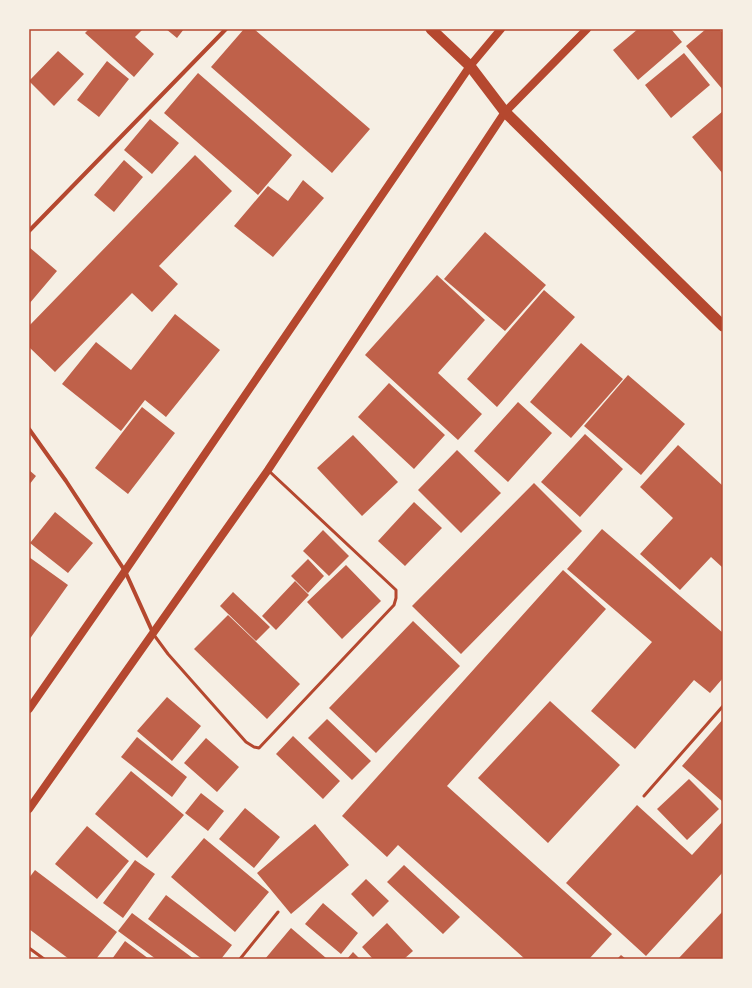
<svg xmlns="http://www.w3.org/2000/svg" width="752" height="988" viewBox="0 0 752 988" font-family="Bitter,serif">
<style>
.building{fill:#bf614a}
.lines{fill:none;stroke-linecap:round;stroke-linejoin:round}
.service{stroke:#b5482f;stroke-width:3}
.minor{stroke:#b5482f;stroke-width:4}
.secondary{stroke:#b5482f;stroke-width:8}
.trunk{stroke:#b5482f;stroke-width:11}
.neatline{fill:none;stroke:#b5482f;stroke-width:1.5}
</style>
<rect width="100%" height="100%" fill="#f6efe4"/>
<path class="building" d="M89 29H143L135 37 154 54 134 77 85 33Z
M166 29H184L177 38Z
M244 29H254L370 129 332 173 211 67Z
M638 29H671L682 42 638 80 613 50Z
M706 29H719L723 33V90L686 46Z
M58 51 84 74 54 106 29 81Z
M684 53 710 85 671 118 645 85Z
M107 61 129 79 99 117 77 100Z
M198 73 292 155 258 195 164 113Z
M723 111V174L692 137Z
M150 119 179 143 152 174 124 150Z
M195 155 232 191 159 266 178 284 152 312 132 293 55 372 29 347V326Z
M124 160 143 177 114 212 94 195Z
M303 180 324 198 273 257 234 226 268 186 288 201Z
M485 232 546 285 505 331 444 279Z
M29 247 57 271 29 304Z
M437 275 485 320 438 373 482 414 458 440 365 355Z
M544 290 575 317 497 407 467 379Z
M175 314 220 350 166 417 145 400 121 431 62 384 96 342 131 370Z
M581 343 623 379 571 438 530 402Z
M628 375 685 424 641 475 584 426Z
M389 383 445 435 414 469 358 417Z
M518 402 552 433 508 482 474 451Z
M142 407 175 433 128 494 95 468Z
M585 434 623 469 580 517 541 482Z
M353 435 398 482 362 516 317 468Z
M678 445 723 486V568L711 557 680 590 640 554 673 518 640 487Z
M457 450 501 493 461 533 418 490Z
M29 470 36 476 29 485Z
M534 483 582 531 461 654 412 606Z
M414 502 442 528 405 566 378 541Z
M55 512 93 543 68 573 30 543Z
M602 529 723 633V678L710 693 694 680 635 749 591 711 652 642 567 569Z
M323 530 349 556 329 576 303 551Z
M29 557 68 585 29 640Z
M308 559 324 576 308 593 291 576Z
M346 565 381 601 342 639 307 602Z
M563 570 606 609 447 786 612 934 589 959H525L398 845 387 857 342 816Z
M295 581 309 595 276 630 262 616Z
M233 592 270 627 256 641 220 606Z
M228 615 300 684 267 719 194 649Z
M413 621 460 666 376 753 329 708Z
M167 697 201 726 172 761 137 731Z
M550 701 620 765 548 843 478 778Z
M327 719 371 761 352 780 308 738Z
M723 719V802L682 766Z
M293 736 340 781 323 799 276 754Z
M137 737 187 777 172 797 121 757Z
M206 738 239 767 217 792 184 763Z
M131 771 184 815 147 858 95 814Z
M689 779 719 809 687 840 657 809Z
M201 793 224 811 208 831 185 813Z
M637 805 692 855 723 821V872L646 956 566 883Z
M245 808 280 837 254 868 219 839Z
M315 824 349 865 291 914 257 873Z
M87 826 129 861 97 899 55 864Z
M204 838 269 892 235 932 171 877Z
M135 860 155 874 123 918 103 903Z
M404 865 460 917 443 934 387 882Z
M35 870 117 932 96 959H69L29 929V878Z
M366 879 389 901 373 917 351 894Z
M166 895 232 945 221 959H202L148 919Z
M323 903 358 933 341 954 305 924Z
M723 911V959H678Z
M132 913 194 959H156L118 931Z
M387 923 413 951 404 959H373L362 947Z
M291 928 326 958V959H265Z
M125 941 149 959H112Z
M353 952 360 959H347Z
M621 955 626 959H617Z"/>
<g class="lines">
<path class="service" d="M154 635 168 654 246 742 254 747 259 748 394 605 396 598V590L269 471
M644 796 723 706
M29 948 44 959
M240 959 278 912"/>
<path class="minor" d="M29 231 226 29
M29 429 66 481 125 571 153 633"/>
<path class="secondary" d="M29 709 125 571 470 66 501 29
M29 809 268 470 505 112 587 29"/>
<path class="trunk" d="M431 29 470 66 505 112 723 326"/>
</g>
<rect width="752" height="988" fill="none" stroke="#f6efe4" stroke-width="60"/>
<rect x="30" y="30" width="692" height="928" class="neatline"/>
</svg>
